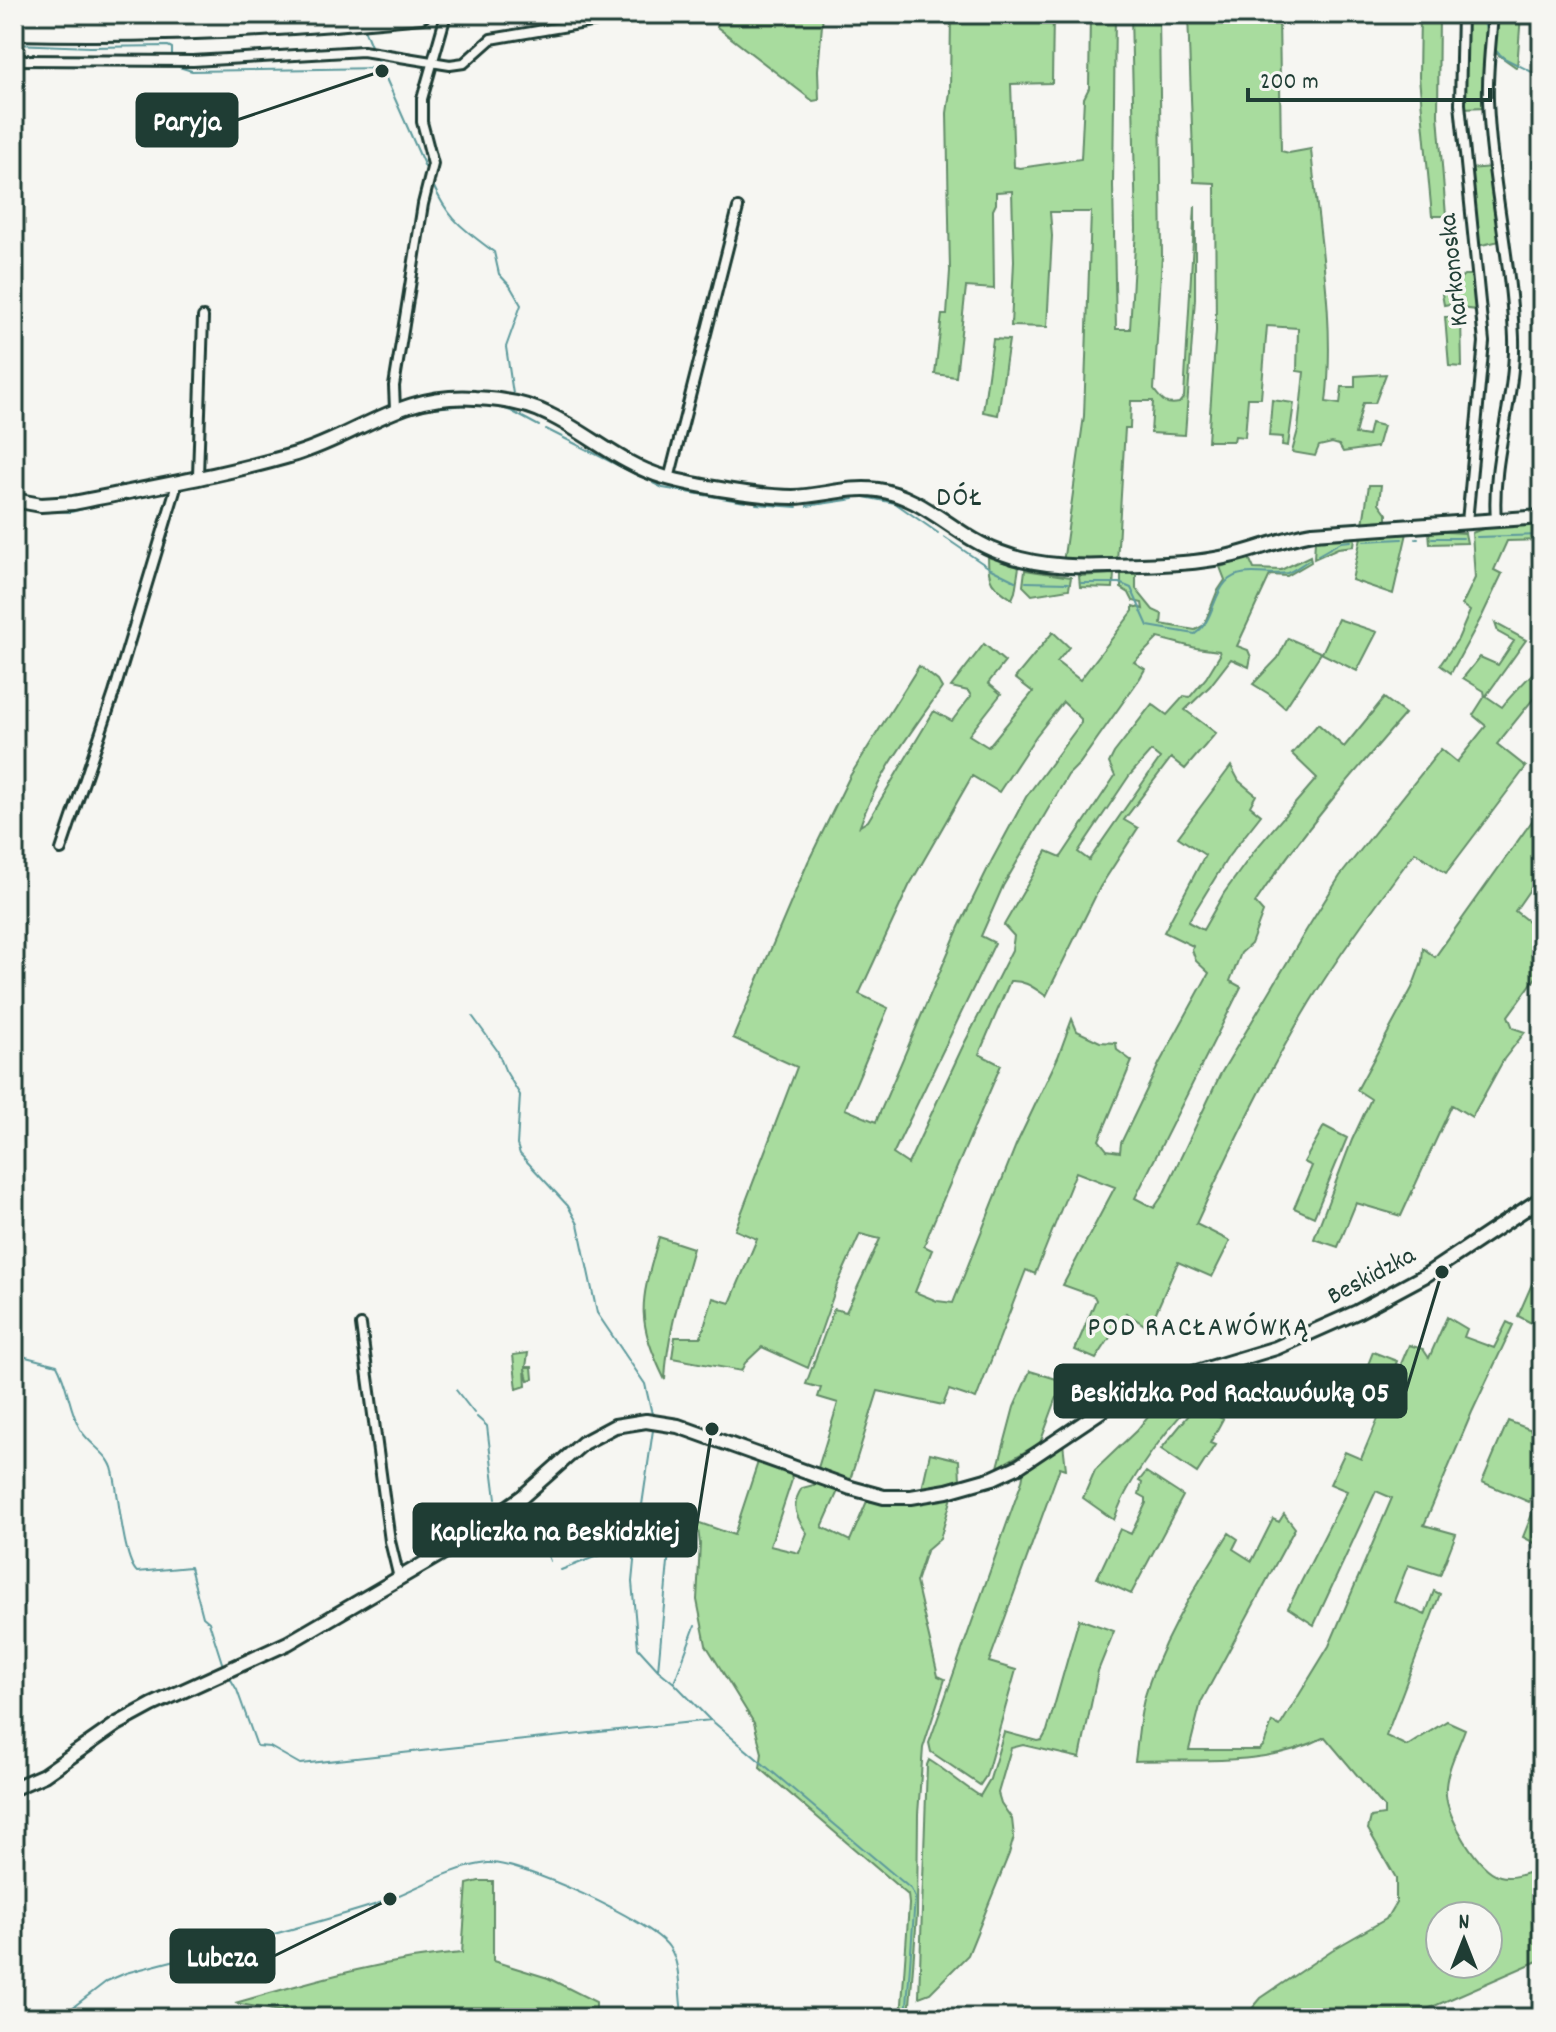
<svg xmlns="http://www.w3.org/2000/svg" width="1556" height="2032" viewBox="0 0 1556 2032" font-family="Dekko,sans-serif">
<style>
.green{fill:#a8dc9e;stroke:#648c69;stroke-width:2;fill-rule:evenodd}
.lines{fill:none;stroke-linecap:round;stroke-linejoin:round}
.stream{stroke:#5d9a9c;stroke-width:2}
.street-tunnel{stroke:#cbd1cc;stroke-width:8;stroke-dasharray:8 4;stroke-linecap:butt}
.street-casing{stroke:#1f3d34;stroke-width:14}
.secondary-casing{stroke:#1f3d34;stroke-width:18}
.highway-casing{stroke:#1f3d34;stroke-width:22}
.street{stroke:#f6f6f2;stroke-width:8}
.secondary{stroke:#f6f6f2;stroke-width:12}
.highway{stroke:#f6f6f2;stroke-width:16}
.labels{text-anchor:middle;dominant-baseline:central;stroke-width:7;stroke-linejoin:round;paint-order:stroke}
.street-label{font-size:26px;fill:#1f3d34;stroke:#f6f6f2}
.neighbourhood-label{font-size:28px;letter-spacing:2px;fill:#1f3d34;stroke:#f6f6f2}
.leader{fill:none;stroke:#1f3d34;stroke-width:3}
.callout-dot{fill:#1f3d34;stroke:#f6f6f2;stroke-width:3}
.callout{fill:#1f3d34;stroke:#1f3d34;stroke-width:3}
.callout-label{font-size:28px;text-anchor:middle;font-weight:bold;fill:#fff}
</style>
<rect width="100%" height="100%" fill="#f6f6f2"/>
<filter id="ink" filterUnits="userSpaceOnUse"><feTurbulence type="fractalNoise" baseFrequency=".0125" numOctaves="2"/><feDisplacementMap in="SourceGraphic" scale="16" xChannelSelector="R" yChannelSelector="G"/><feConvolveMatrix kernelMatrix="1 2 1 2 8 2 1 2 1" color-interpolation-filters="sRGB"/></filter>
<g filter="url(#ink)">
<path class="green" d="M720 14H823L818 70 819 100 813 101 717 27Z
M951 14H1053L1052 83 1011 84 1014 167 1020 168 1081 159 1084 98 1089 88 1090 14H1115L1113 186 1116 329H1130L1136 229 1131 14H1159L1162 256 1154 390C1162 401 1166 406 1179 403L1184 397 1195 206V299L1185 435 1151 433 1153 401H1131L1130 428H1125L1117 562 1063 563 1084 416 1091 212H1050L1052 236 1047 327 1011 326 1014 261 1012 191 996 192V204L993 210 994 289 966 287 956 377 935 374 942 315H947L950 271 947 113 950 92Z
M1188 14H1279L1281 151 1289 153 1311 149C1318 233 1336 318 1326 402L1340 404 1342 387H1355V376L1386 374 1375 403H1363L1355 434 1368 436 1371 423 1383 426 1377 447 1343 452 1339 445 1332 443 1319 446 1315 456 1292 452 1298 430 1304 372 1297 371 1298 328 1267 326 1261 398H1248L1245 437 1235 436 1234 441H1208L1216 331 1215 183 1194 182Z
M1420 14H1439L1438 115 1446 216H1432L1419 77Z
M1465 14H1490L1485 107 1463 108Z
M1496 14H1521L1517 68 1493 51Z
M1491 167 1500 241 1477 246 1470 169Z
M1542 262V402H1535L1539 367 1534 264Z
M1464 275H1473L1478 310 1459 308 1455 303 1444 305 1442 294Z
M1445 317H1461L1462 367 1449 366Z
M993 339 1009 340 998 415 983 412Z
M1272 400 1294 403 1288 446 1282 445 1283 437 1269 436Z
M1369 485H1381L1379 503 1387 514V523L1363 524Z
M1542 524V540L1507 541 1494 570 1502 574 1482 616 1451 673 1440 665 1458 639 1470 611 1462 605 1475 578 1472 533 1485 528Z
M1429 531 1465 533 1467 543 1430 544Z
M1407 533 1393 594 1352 580 1361 537Z
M1355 536 1354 546 1338 548 1314 559 1315 540Z
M1310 556 1311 562 1287 576 1270 575 1237 646 1248 650 1251 657 1249 667 1231 659 1210 686 1185 710 1216 733 1185 769 1171 758 1124 820 1138 828 1100 887 1046 996C1034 988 1025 980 1010 981L979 1054 1001 1065 930 1230 924 1246 932 1250 915 1292 937 1301 953 1303 1016 1145 1058 1057 1072 1019 1077 1031 1100 1042 1116 1043 1117 1050 1132 1061 1099 1140 1107 1150 1120 1152 1121 1143 1160 1062 1209 973 1196 961 1192 950 1193 946 1164 932 1205 855 1178 837 1231 766 1239 781 1256 795 1250 806 1261 815 1228 857 1188 922 1203 930 1224 893 1255 850 1317 778 1292 754 1318 724 1344 747 1384 698 1405 714C1352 775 1299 836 1255 903L1263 912 1251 944 1241 953 1230 981 1241 987 1135 1198 1154 1208 1163 1195 1220 1075 1307 929 1340 876 1441 749 1457 762 1486 726 1473 715 1485 696 1484 691 1463 678 1480 657 1498 665 1514 641 1498 632 1495 623 1526 640 1486 696 1502 707C1515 690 1530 678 1542 662V688L1497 744 1526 767 1446 873 1415 852C1378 901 1342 950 1310 1002 1267 1073 1230 1149 1196 1224L1230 1241 1212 1277 1178 1262 1149 1328 1126 1313 1096 1359 1075 1350 1096 1300 1094 1296 1063 1285 1115 1187 1076 1172 1035 1274 1026 1270 976 1399 949 1390 943 1405 878 1391 850 1480 818 1468 838 1403 818 1397 821 1388 806 1384 834 1309 846 1312 880 1239 860 1234 837 1285 808 1368 762 1347 745 1363 741 1371 672 1358 675 1337H701L713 1298 730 1303 757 1239 735 1230 797 1067 733 1038 808 862 850 776 919 666 938 681 942 688C912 731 876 777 860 826L868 821 934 711 952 721 971 696 968 691 951 687 984 644 1005 662 988 683 1001 694 969 735 988 747 1033 692 1015 678 1053 632 1069 647 1057 662 1080 680 1133 611V606L1143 609 1142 603 1133 601 1129 593 1121 588V574H1136V589L1153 610 1162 614 1161 624 1195 630 1204 625 1217 592 1225 580 1220 567 1249 558 1254 569 1281 570ZM1158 638 1196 648 1219 651 1220 655 1206 678 1190 697 1184 696 1167 715 1152 704 1114 753 1109 763 1115 776 1061 857 1047 851 1004 925 1014 936 1012 950 962 1048 908 1164 893 1154 995 943 981 936 1003 886 1068 775 1080 763 1140 678 1145 669 1134 662ZM1063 702 1081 719V723L1026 797 992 860 959 927 876 1122 845 1109 888 1008 859 994 909 886 972 776 999 792 1036 736ZM1151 751 1160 758 1089 860 1078 852 1129 776Z
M988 557 1019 567 1015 592 1012 599C991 585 988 582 988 557Z
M1025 570 1071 577 1069 589 1032 595 1023 586Z
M1114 574 1113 588 1080 587 1079 576Z
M1338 619 1377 632 1357 671 1321 653 1285 708 1269 694 1253 684 1278 658 1288 638 1322 653Z
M1542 807V872L1515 911 1529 922 1542 905V969L1508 1016 1513 1028 1525 1032 1504 1059 1472 1117 1452 1105 1401 1216 1356 1203 1338 1247 1314 1239 1352 1140 1371 1099 1357 1090 1412 988 1422 961 1423 948 1435 957Z
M1324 1126 1347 1138 1314 1217 1294 1208 1312 1166 1304 1162Z
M659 1237 693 1248C681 1292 667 1334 665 1380 634 1316 641 1302 659 1237Z
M1535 1277 1542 1280 1541 1328 1518 1316Z
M1447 1317 1467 1329 1464 1337 1494 1348 1507 1322 1513 1325 1472 1412 1424 1525 1456 1534 1440 1575 1408 1565 1394 1601 1425 1615 1434 1591 1440 1594 1386 1736 1407 1746 1447 1721 1465 1729C1458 1749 1444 1774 1446 1795 1447 1817 1478 1870 1500 1876 1512 1880 1530 1872 1542 1868V1959L1407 2018H1244L1261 1998 1332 1950 1386 1919 1396 1902V1878L1368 1829 1371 1817 1384 1815V1807L1325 1737C1267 1767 1198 1759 1135 1761 1138 1741 1139 1719 1144 1699 1161 1639 1197 1585 1229 1533L1238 1539 1233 1549 1252 1561 1273 1519 1279 1522 1284 1514 1295 1528 1201 1702 1189 1750H1259L1264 1745 1272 1722 1280 1726 1329 1646 1392 1498 1376 1491 1314 1625 1288 1608 1347 1491 1330 1484 1345 1452 1361 1459 1409 1345 1423 1349 1429 1358ZM1440 1916H1488V1964H1440Z
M1373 1352 1397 1361 1380 1405 1356 1395Z
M528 1353 526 1367H532L533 1379 528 1380 525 1368 526 1386 517 1389 513 1355Z
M1030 1371 1063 1381 1040 1443 998 1467 1014 1407Z
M1221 1374C1184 1406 1129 1474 1114 1520L1083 1498 1095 1470 1137 1430 1170 1388Z
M1197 1405 1223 1419 1210 1443 1215 1445 1197 1473 1161 1449Z
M1508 1421 1542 1434V1471L1529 1502 1482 1482Z
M1063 1443 1066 1469 1060 1467 989 1662 1016 1670 986 1776 980 1785 931 1752 929 1743 1022 1481 1024 1469Z
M930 1453 959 1460 960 1480 922 1489Z
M758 1462 790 1471 792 1480 770 1546 799 1553 807 1533C796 1517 790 1505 802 1488L821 1483 838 1491 822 1527 850 1541 867 1501 897 1504 952 1497 940 1539 926 1551 916 1582 938 1676 945 1679 923 1748 918 1814 917 1915 909 2018H901L909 1904 908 1895 760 1768 762 1753 754 1723 706 1645 697 1600 700 1544 697 1522 734 1535Z
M1146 1472 1183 1496 1131 1594 1097 1578 1120 1529 1131 1534 1146 1503V1498L1139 1494 1142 1483 1139 1481Z
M1542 1489V1547L1523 1537Z
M1079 1619 1114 1631 1098 1671 1080 1758 1023 1745 1011 1748 998 1793 1001 1803 1012 1819 1014 1837 1009 1854 968 1955 930 1993 919 1997 927 1765 929 1760C947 1771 962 1785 980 1796L990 1779 1004 1732 1037 1741 1042 1740 1047 1731Z
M479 1881H493V1961L548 1978 596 2002V2009L591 2018H317L235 2003C309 1982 384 1959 462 1953L467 1884Z"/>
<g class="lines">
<path class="stream" d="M1481 14 1487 32
M364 29 371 46
M14 44 90 47 168 46 172 48V54
M1494 49 1504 58 1542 77
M377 58 425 167
M179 67 192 71 381 68
M432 183C449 221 463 228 494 252L499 274 510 286 521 305 506 347 513 394
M477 405 499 407 511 411
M511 408V411L539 426
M421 409 467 405
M546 429 641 477
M308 457 318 453
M653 483 663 488 745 502
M864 497 895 503 938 533
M756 504 797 507
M807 506 854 499
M14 507 40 511
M47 511 71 512 120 500
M944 537 991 569 1015 581
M1477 537 1542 535
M1432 538H1463
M1416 539H1418
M1364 541 1402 539
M1318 555 1341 542 1351 541
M1026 582 1068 583
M1081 583H1119L1131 588 1148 626 1195 634C1214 620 1212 597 1226 582 1242 566 1268 577 1287 573 1294 571 1302 564 1309 560
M473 1017 497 1050 505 1070 520 1095 517 1145 520 1154 568 1206 578 1224 597 1313 645 1384 652 1414
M14 1354 57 1365C68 1385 69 1409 80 1429 89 1445 109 1453 113 1471 119 1494 123 1559 137 1572L190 1567 203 1617 209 1622 223 1666
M456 1390 474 1413
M477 1417 487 1426 496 1499
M528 1503 550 1561
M672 1519 658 1670 674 1683
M637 1539 653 1430
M561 1570 636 1541 632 1582 638 1648 658 1670
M695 1626 674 1683 709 1719
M230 1678 237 1690 257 1746 270 1747 300 1764 711 1720 911 1889 915 1898 906 2018
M59 2018 107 1981 126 1973C209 1951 292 1931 374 1905 411 1893 449 1867 488 1863 520 1861 650 1920 669 1947 682 1965 678 1997 683 2018"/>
<path class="street-tunnel" d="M444 22 446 14"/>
<defs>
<path id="street" d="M1462 14 1460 104 1484 342 1467 522
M1493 14C1491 42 1487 71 1488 100 1491 180 1511 258 1514 338 1516 400 1491 458 1496 520
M14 60 193 61 363 51 450 65 464 63 491 39 638 14
M395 409 394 386 402 337 423 204 433 164 422 122V99L444 22
M198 476 203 317
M669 479 738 208
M61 850 114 693 175 491V481
M361 1325 390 1541 399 1578"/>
<path id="secondary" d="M14 500 41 505 73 503C146 488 225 475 296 454 361 434 400 393 475 398 500 399 527 403 550 415 589 434 622 465 664 477 695 486 762 497 793 497 822 496 849 486 878 490 923 496 957 537 999 552 1045 570 1092 567 1141 565 1169 564 1197 563 1225 557 1255 551 1282 538 1313 533L1542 517
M14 1788 44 1775 117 1724 152 1705 288 1643 444 1552 522 1497 583 1443 615 1426 646 1421 678 1426 851 1488 884 1497H911L947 1491 993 1478 1019 1466 1119 1399 1160 1383 1276 1348 1357 1312 1426 1275 1542 1198"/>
<path id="highway" d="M14 16 97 18 236 14
M14 31C150 35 286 28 421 14"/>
</defs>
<use href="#street" class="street-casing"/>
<use href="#secondary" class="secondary-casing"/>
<use href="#highway" class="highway-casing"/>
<use href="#street" class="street"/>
<use href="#secondary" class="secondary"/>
<use href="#highway" class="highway"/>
</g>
</g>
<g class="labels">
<g class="street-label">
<text transform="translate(1455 270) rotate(-96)">Karkonoska</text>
<text transform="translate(1372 1277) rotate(-28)">Beskidzka</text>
</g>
<g class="neighbourhood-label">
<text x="960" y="500">DÓŁ</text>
<text x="1199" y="1330">POD RACŁAWÓWKĄ</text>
</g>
</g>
<path class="leader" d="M382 71L237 120M1442 1272L1406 1391M712 1429L696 1530M390 1899L274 1956"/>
<g class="callout-dot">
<circle cx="382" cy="71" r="8"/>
<circle cx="1442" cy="1272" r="8"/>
<circle cx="712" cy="1429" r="8"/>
<circle cx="390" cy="1899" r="8"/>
</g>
<g class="callout">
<rect x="137" y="94" width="100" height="52" rx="8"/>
<rect x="1055" y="1365" width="351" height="52" rx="8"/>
<rect x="414" y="1504" width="282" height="52" rx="8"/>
<rect x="171" y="1930" width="103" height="52" rx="8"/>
</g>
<g class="callout-label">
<text x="187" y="130">Paryja</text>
<text x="1230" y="1401">Beskidzka Pod Racławówką 05</text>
<text x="555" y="1540">Kapliczka na Beskidzkiej</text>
<text x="222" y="1966">Lubcza</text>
</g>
<rect width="1556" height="2032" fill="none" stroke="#f6f6f2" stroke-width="48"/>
<rect x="24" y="24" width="1508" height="1984" fill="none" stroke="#1f3d34" stroke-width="3" filter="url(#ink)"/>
<g transform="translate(1464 1940)"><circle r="38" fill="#f6f6f2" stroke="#a0aca6" stroke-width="2"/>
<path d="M0-6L14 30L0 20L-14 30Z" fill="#1f3d34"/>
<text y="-12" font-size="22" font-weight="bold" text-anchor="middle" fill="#1f3d34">N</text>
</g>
<path d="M1248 88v12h242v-12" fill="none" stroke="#1f3d34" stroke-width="4"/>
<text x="1260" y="88" font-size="24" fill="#1f3d34" stroke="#f6f6f2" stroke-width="6" paint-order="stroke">200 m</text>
</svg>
